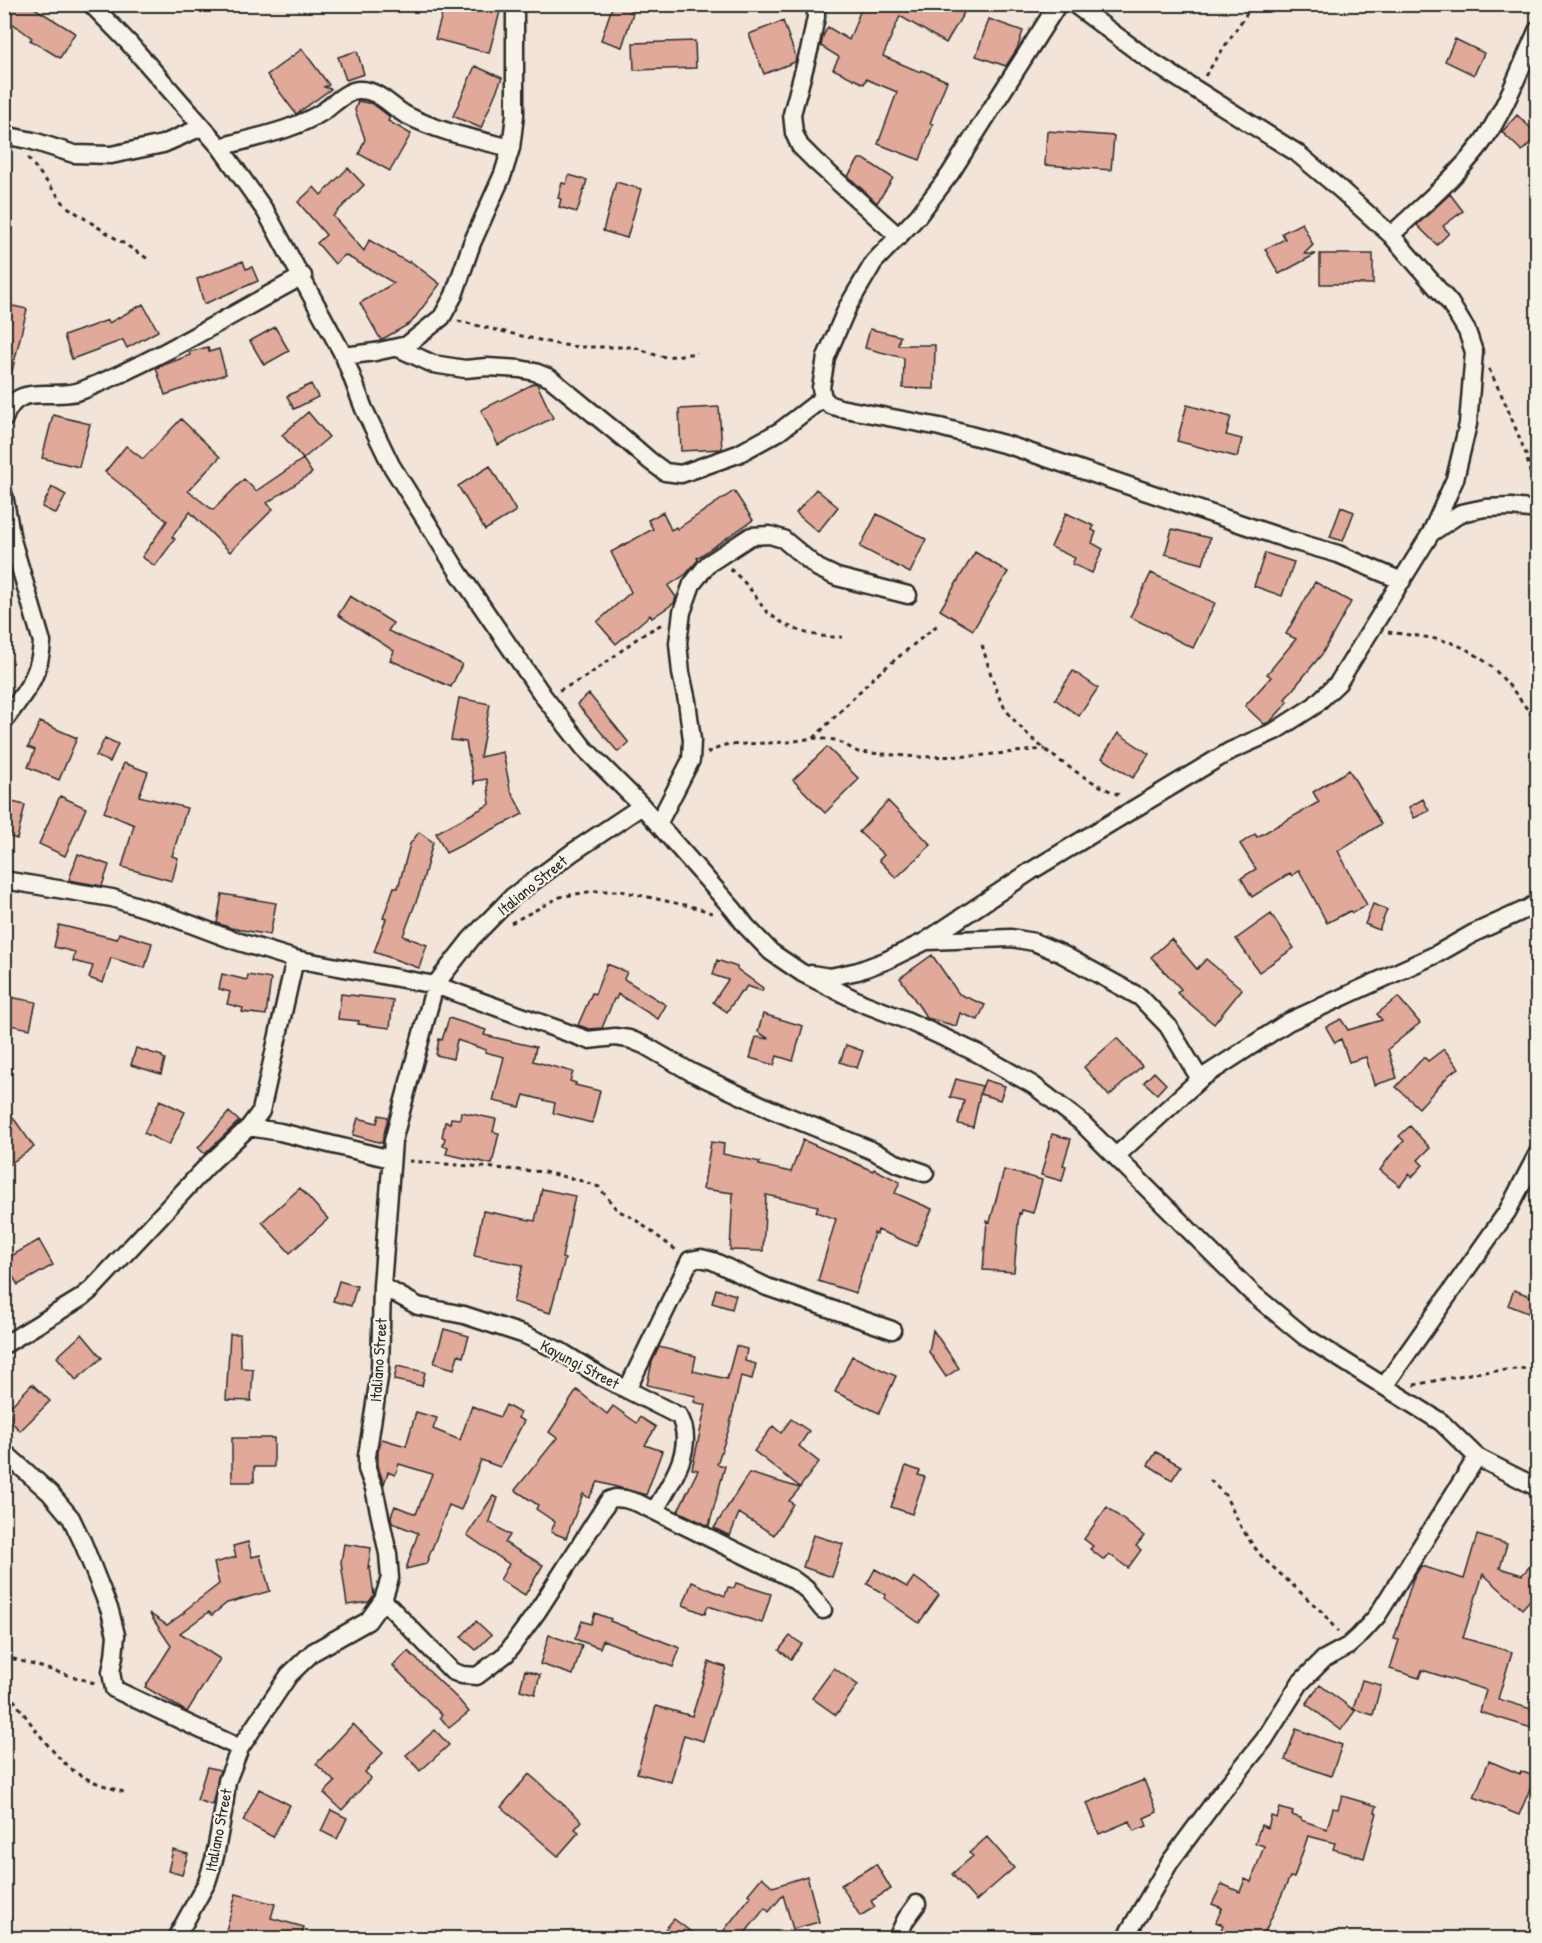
<svg xmlns="http://www.w3.org/2000/svg" width="1542" height="1943" viewBox="0 0 1542 1943" font-family="'Patrick Hand',sans-serif">
<style>
.building{fill:#e0a999;stroke:#2b2b2b;stroke-width:1.5}
.lines{fill:none;stroke-linecap:round;stroke-linejoin:round}
.minor-casing{stroke:#2b2b2b;stroke-width:21}
.path{stroke:#2b2b2b;stroke-width:3;stroke-dasharray:4.5 4.5;stroke-linecap:butt}
.minor{stroke:#f7f3e8;stroke-width:16}
.labels{text-anchor:middle;dominant-baseline:central;stroke-width:4.5;stroke-linejoin:round;paint-order:stroke}
.street-label{font-size:16px;fill:#2b2b2b;stroke:#f7f3e8}
</style>
<rect width="100%" height="100%" fill="#f2e4d8"/>
<filter id="ink" filterUnits="userSpaceOnUse"><feTurbulence type="fractalNoise" baseFrequency=".0167" numOctaves="2"/><feDisplacementMap in="SourceGraphic" scale="12" xChannelSelector="R" yChannelSelector="G"/><feConvolveMatrix kernelMatrix="1 2 1 2 8 2 1 2 1" color-interpolation-filters="sRGB"/></filter>
<g filter="url(#ink)">
<path class="building" d="M4 4H28L75 33 60 58 30 40 32 38 4 17Z
M445 4H487L501 8 489 53 435 39Z
M613 4H632L630 12 633 13 622 47 601 40Z
M863 4H969L946 43 900 16 883 56 920 72 921 70 947 81 930 123 933 124 920 160 878 144 897 92 866 79 864 84 833 69 839 57 821 46 823 36 828 27 849 40Z
M989 19 1023 31 1017 49 1006 66 976 56Z
M783 21 796 57 795 62 764 74 749 34Z
M1455 39 1484 53 1474 75 1445 61Z
M695 41 696 68 634 70 633 43Z
M302 49 329 85 324 87 331 89 296 114 267 75Z
M357 51 364 74 346 80 338 57Z
M475 66 502 78 481 128 453 116Z
M358 101 373 104 390 117 388 121 411 134 390 171 359 154 365 139 355 110Z
M1517 115 1538 135 1522 151 1502 132Z
M1047 131 1114 136 1111 170 1045 165Z
M859 159H864L893 178 877 203 848 176Z
M348 168 364 185 333 216 364 251 369 240 409 263 410 261 440 284 411 323 381 340 360 303 394 283 345 255 335 264 317 243 326 235 298 202 314 187 321 195Z
M569 175 587 180 577 212 559 207 561 199 558 198 562 183 566 184Z
M616 182 641 189 627 238 603 231Z
M1450 194 1463 211 1443 226 1449 233 1437 245 1417 225Z
M1302 223 1313 245 1304 254H1316L1279 274 1265 249 1285 239 1282 233Z
M1320 254H1373V284H1320Z
M243 261 246 269 252 267 258 281 204 304 197 279Z
M4 304 27 309 10 380 4 379Z
M143 304 158 331 127 348 123 340 72 359 64 336 108 320 109 323Z
M275 327 289 351 264 365 250 341Z
M870 329 900 336 898 345H935L934 389 903 388 904 358 865 348Z
M208 347 209 352 219 349 226 374 165 395 156 368 190 355 189 352Z
M535 383 537 384 553 418 498 445 481 410Z
M311 384 318 397 294 409 287 396Z
M1187 405 1231 417 1226 435 1242 439 1237 457 1177 441Z
M719 407 722 449 681 451 679 409Z
M308 412 329 437 303 459 282 435Z
M53 415 90 424 79 467 42 458Z
M181 419 220 457 188 491 213 510 244 479 256 491 303 459 312 473 267 503 273 509 230 552 190 512 172 537 175 539 155 566 142 557 167 521 105 472 126 446 143 459Z
M490 466 516 511 485 530 458 486Z
M52 487 66 495 56 514 42 507Z
M816 489 838 507 818 532 796 513Z
M734 491 753 520 697 558 698 560 686 574 668 586 676 597 674 603 652 618 650 615 616 644 597 622 631 592 611 552 653 529 648 520 663 512 671 530 676 527 677 529Z
M1341 507 1354 512 1343 541 1330 537Z
M1066 513 1094 526 1092 530 1096 532 1092 543 1103 549 1092 573 1072 564 1075 558 1051 547Z
M877 514 926 539 910 573 860 547Z
M1172 529 1210 538 1203 564 1165 554Z
M975 552 1008 572 973 630 940 610Z
M1265 553 1294 562 1282 596 1254 586Z
M1151 573 1215 603 1193 648 1130 617Z
M1315 582 1351 602 1322 654 1285 699 1288 702 1270 722 1264 724 1245 706 1271 677 1267 674 1296 639 1286 634Z
M350 596 393 623 388 631 462 664 451 687 390 660 394 651 338 615Z
M1073 671 1098 688 1079 716 1055 699Z
M589 694 629 743 618 752 577 704Z
M459 698 490 704 480 757 503 752 510 789 523 814 446 853 436 833 490 804 487 779 475 781 474 784 466 742 451 740Z
M40 722 77 738 59 780 28 767 35 750 28 747Z
M1118 733 1149 754 1133 778 1102 758Z
M105 738 118 744 110 762 96 756Z
M827 747 859 779 825 813 793 780Z
M124 763 148 772 139 796 187 808 172 856 178 858 172 881 122 867 134 825 104 812Z
M1349 770 1381 824 1338 851 1367 905 1352 913 1350 911 1327 923 1299 870 1292 876 1290 873 1252 897 1241 878 1256 869 1240 844 1255 834 1257 837 1319 802 1313 792Z
M60 796 86 808 65 856 39 844Z
M1423 799 1429 811 1414 818 1409 807Z
M4 800 25 805 17 839 4 835Z
M888 801 931 845 896 878 879 860 884 855 859 832Z
M419 832 433 842 420 891 403 936 427 945 419 968 374 952 386 919 383 918 394 887 398 888 410 844Z
M78 854 109 865 102 886 69 880Z
M222 894 276 903 270 935 231 928 217 923Z
M1373 904 1387 910 1379 930 1365 924Z
M1271 914 1294 948 1259 972 1236 939Z
M59 925 117 939 119 933 152 943 145 968 111 958 103 983 89 978 93 966 73 961 75 952 54 947Z
M1171 939 1197 969 1206 959 1242 989 1214 1024 1177 993 1181 989 1151 957Z
M932 955 959 994 985 1005 978 1020 960 1013 956 1026 927 1018 900 978Z
M717 960 737 967V969L763 988 762 991 747 986 743 992 741 991 727 1012 713 1002 728 980 713 975Z
M607 964 627 972 624 979 666 1005 658 1019 618 994 616 999H614L602 1028 589 1029 578 1025 592 993 595 994Z
M222 974 247 980 248 975 271 979 266 1015 242 1012 243 1008 227 1004 230 992 219 989Z
M341 994 393 1000 390 1028 358 1024 359 1021 338 1019Z
M10 997 36 1002 30 1029 4 1024V1001L9 1002Z
M1398 997 1420 1023 1388 1049 1397 1078 1374 1085 1366 1057 1349 1062 1341 1039 1335 1043 1326 1027 1341 1019 1348 1030 1382 1020 1377 1014Z
M763 1014 803 1026 793 1061 777 1056 774 1065 750 1058 756 1037 769 1039 758 1032Z
M449 1018 486 1030 484 1035 536 1047 533 1061 573 1072 570 1081 576 1083 575 1085 600 1091 592 1123 553 1113 555 1103 524 1095 520 1107 493 1101 504 1057 485 1052 486 1050 457 1040 453 1059 436 1055 439 1039 442 1040Z
M1117 1038 1142 1066 1109 1096 1084 1067Z
M846 1045 863 1051 857 1068 840 1062Z
M136 1048 162 1056V1057L165 1059 161 1074 131 1065Z
M1444 1049 1459 1068 1450 1074 1419 1108 1396 1087 1424 1057 1428 1061Z
M1154 1072 1166 1084 1157 1094 1144 1082Z
M956 1079 982 1086 980 1093 985 1080 1005 1086 1000 1100 980 1094 973 1127 958 1124 964 1101 950 1097Z
M160 1100 185 1112 169 1145 144 1133Z
M4 1105 34 1147 4 1168Z
M229 1112 239 1121 205 1154 198 1148Z
M461 1112 496 1119 493 1132 499 1133 492 1164 446 1154 448 1147 443 1146 445 1138 442 1137 445 1122 450 1123 451 1118 460 1119Z
M379 1115 388 1117 382 1143 353 1135 358 1118 377 1123Z
M1410 1126 1430 1148 1418 1160 1423 1165 1412 1177 1409 1174 1400 1186 1380 1170 1390 1156 1404 1141 1399 1136Z
M1052 1134 1071 1139 1063 1165 1066 1166 1062 1181 1041 1175Z
M803 1140 873 1171 874 1169 900 1182 895 1193 932 1209 916 1246 878 1230 877 1234 874 1233 856 1293 818 1281 836 1219 816 1212 818 1206 766 1195 763 1251 730 1250 733 1193 703 1189 711 1142 724 1144 723 1154 760 1162 759 1165 791 1172Z
M1004 1170 1042 1180 1033 1213 1022 1210 1021 1214 1019 1213 1014 1272 983 1270 987 1221 990 1222Z
M300 1188 328 1219 290 1253 262 1222Z
M542 1189 575 1196 562 1258 565 1259 550 1313 513 1302 523 1265 474 1256 483 1211 535 1221Z
M39 1240 53 1265 18 1285 11 1273 4 1277V1260Z
M339 1281 357 1286 351 1306 333 1301Z
M716 1289 736 1295 732 1309 712 1303Z
M1514 1290 1538 1299V1317L1508 1305Z
M444 1329 469 1336 463 1357 458 1355 454 1369 434 1363Z
M933 1330 959 1368 946 1377 929 1352Z
M82 1334 102 1358 76 1380 57 1357Z
M230 1334H240L241 1368 253 1369 251 1401 226 1400Z
M736 1346 747 1349 745 1361 756 1364 752 1379 741 1376 729 1429 717 1464 725 1466 709 1526 678 1511 698 1470 692 1469 706 1405 694 1402 696 1396 647 1385 652 1362 659 1347 696 1356 693 1371 727 1379Z
M852 1356 896 1376 879 1413 835 1392Z
M397 1366 425 1372 422 1386 394 1380Z
M32 1384 50 1401 20 1431 9 1419 12 1416 7 1410Z
M577 1390 607 1414 613 1406 637 1423 640 1417 656 1427 645 1445 662 1451 646 1495 598 1482 589 1498 583 1494 566 1538 551 1532 555 1522 536 1509 538 1505 515 1490 557 1438 549 1432Z
M506 1405 520 1413 518 1418 524 1421 500 1467 481 1460 461 1510 449 1505 426 1564 406 1569 418 1533 392 1523 391 1516 395 1506 416 1514 432 1474 399 1464 395 1475 388 1472 384 1484 378 1467V1451L382 1439 406 1446 416 1412 437 1418 433 1429 460 1440 472 1406 500 1417Z
M791 1419 809 1431 799 1446 819 1462 800 1487 754 1451 773 1426 781 1433Z
M232 1438H274V1467H254V1482H232Z
M1156 1452 1181 1466 1172 1480 1148 1465Z
M906 1466 920 1471 918 1475 925 1477 912 1514 891 1507Z
M749 1473 800 1488 789 1501 793 1504 774 1535 739 1513 730 1536 714 1528Z
M493 1496 498 1498 489 1524 490 1522 510 1535 505 1543 543 1565 525 1595 500 1580 509 1564 467 1535Z
M1107 1507 1144 1536 1136 1546 1141 1550 1128 1568 1109 1554 1104 1560 1090 1549 1093 1546 1084 1539Z
M813 1535 843 1544 832 1577 803 1567Z
M1477 1535 1507 1544 1500 1568 1522 1575 1538 1557V1591L1522 1609 1483 1574 1463 1638 1512 1652 1498 1699 1538 1711V1730L1480 1712 1486 1690 1422 1670 1419 1678 1390 1669 1399 1640 1394 1639 1413 1579 1421 1566 1464 1579Z
M248 1542 252 1557 260 1555 270 1591 227 1603 212 1615 209 1612 180 1633 220 1659 187 1712 145 1687 171 1646 149 1613 167 1625 185 1612 184 1611 219 1584 214 1563 236 1557 233 1546Z
M344 1544 371 1548 368 1568 370 1567 374 1595 369 1602 347 1605 341 1562Z
M875 1569 907 1587 914 1577 939 1595 919 1623 884 1598 886 1595 867 1584Z
M692 1582 725 1596 728 1587 734 1588 736 1583 771 1594 762 1623 708 1606 705 1614 683 1605Z
M595 1613 611 1619 610 1621 680 1648 673 1667 603 1640 600 1648 575 1639 582 1621 591 1624Z
M476 1621 491 1635 476 1650 461 1637Z
M549 1635 582 1646 573 1675 540 1664Z
M790 1636 802 1644 791 1659 779 1650Z
M408 1651 459 1700 469 1712 449 1728 440 1717 442 1715 393 1666Z
M709 1662 726 1667 703 1741 684 1735 671 1782 637 1773 656 1706 692 1716Z
M834 1668 858 1685 836 1715 812 1698Z
M525 1670 540 1675 535 1694 520 1690Z
M1362 1680 1381 1685 1373 1715 1353 1709Z
M1320 1685 1355 1711 1341 1730 1306 1704Z
M353 1724 383 1753 365 1772 371 1778 342 1810 324 1793 335 1782 316 1764Z
M1296 1729 1342 1745 1331 1776 1285 1760Z
M435 1730 449 1745 420 1771 406 1755Z
M1489 1761 1520 1774 1521 1771 1535 1777 1519 1815 1474 1797Z
M207 1767 220 1770 212 1805 197 1800Z
M529 1774 582 1821 575 1829 579 1832 558 1856 501 1807Z
M1144 1780 1157 1812 1144 1818 1147 1826 1134 1831 1130 1821 1099 1834 1087 1803Z
M259 1789 290 1805 273 1837 243 1821Z
M1342 1796 1377 1806 1375 1812 1377 1813 1364 1858 1333 1849 1335 1843 1308 1836 1294 1878 1290 1877 1262 1938H1227L1219 1935 1223 1925 1216 1922 1222 1908 1212 1904 1222 1884 1240 1892 1245 1879 1251 1882 1264 1846 1255 1843 1261 1825 1268 1828 1271 1816 1277 1818 1280 1808 1293 1812 1292 1815 1301 1818V1820L1327 1829 1333 1808 1338 1809Z
M331 1810 347 1818 337 1839 321 1831Z
M987 1837 1014 1868 976 1901 952 1874 973 1856 969 1853Z
M173 1850 188 1854 182 1875 168 1871Z
M876 1864 891 1889 871 1901 875 1907 860 1916 841 1885Z
M807 1876 819 1922 793 1929 783 1895 769 1912 765 1908 741 1938H718L751 1896 748 1894 762 1877 773 1887Z
M236 1894 275 1904 271 1918 304 1927 301 1938H224Z
M674 1919 699 1938H658Z"/>
<g class="lines">
<defs>
<path id="minor" d="M91 4 128 42 220 147 266 212 344 356 364 409 391 465 459 573 544 697 584 748 642 806 733 909 746 926 771 952 802 973 862 1003 906 1020 977 1053 1033 1085 1081 1122 1252 1293 1304 1336 1441 1422 1477 1457 1538 1488
M816 4V17L810 47 792 114 794 133 800 146 815 161 899 237
M1058 4 950 174 918 216 874 262 848 306 826 357 821 388 823 398 830 405 840 408 940 427 1011 446 1289 540 1338 554 1402 581
M1074 4 1149 60 1297 153 1340 189 1391 235 1450 303 1467 331 1474 352 1468 424 1455 479 1431 533
M4 135 33 141 74 154 111 155 163 144 202 127
M220 147C255 137 293 131 324 111 334 104 346 91 358 90 378 89 390 106 406 115 439 132 475 139 511 148
M1391 235C1422 206 1455 178 1481 144 1506 110 1520 68 1538 29
M398 348 433 364 465 369 487 367 520 369 535 372 550 378 627 441 650 461 665 472 681 474 738 454 780 431 823 398
M344 356 375 352 407 345 442 317 454 295 472 243 503 174 511 148 515 115V4
M4 419C17 379 53 402 83 390 160 359 230 315 303 276
M4 495 12 540 42 642C40 677 24 693 4 721
M658 824 691 760 692 740 687 701 681 673 678 643 682 612 692 584 708 564 751 536 770 535 783 539 818 568 837 577 908 595
M4 880 112 898 161 913 233 940 295 959 435 985 588 1040 615 1037 629 1039 644 1045 691 1072 770 1109 871 1150 896 1163 925 1173
M927 941 1011 938 1034 942 1060 953 1140 997 1168 1026 1200 1079
M811 974 830 977 858 971 885 961 926 941 1031 871 1230 751 1275 731 1314 706 1338 683 1431 533 1461 513 1485 508 1511 507 1538 510
M249 1127 280 1132 391 1159
M1116 1156 1200 1079 1288 1022 1437 954 1474 933 1529 908 1538 902
M382 1286 418 1306 464 1315 525 1335 560 1351 602 1377 679 1416C697 1447 670 1484 655 1510
M4 1345 81 1298 92 1289 209 1164 249 1127 261 1111 295 959
M1385 1385 1507 1212 1538 1153
M627 1390 690 1260 701 1258 713 1261 767 1287 892 1330
M4 1452 50 1493 71 1518 83 1543 110 1611 116 1635 114 1656 111 1672 114 1689 240 1748
M383 1600 452 1671 462 1675 477 1676 506 1654 537 1612 609 1500 615 1498 625 1499 638 1503 791 1578 806 1589 823 1610
M176 1938 207 1882 215 1856 224 1807 227 1781 240 1748 289 1675 313 1652 368 1621 383 1600 390 1578 388 1554 374 1488 367 1469V1456L380 1371 382 1286 393 1141 435 985 471 939 512 897 573 852 642 806
M897 1938 906 1919 917 1904
M1125 1938 1170 1862 1218 1797 1264 1740 1300 1683 1324 1659 1348 1646 1358 1637 1377 1616 1477 1457"/>
</defs>
<use href="#minor" class="minor-casing"/>
<path class="path" d="M1205 76 1253 4
M28 158 66 206 93 224 148 259
M458 321 556 344 579 347H634L656 355 666 357 697 353
M1489 369 1504 400 1526 454 1535 495
M730 569C738 576 747 584 753 593 758 599 762 607 767 612 789 630 814 638 842 637
M1388 632C1408 635 1433 637 1452 643 1493 658 1513 690 1538 724
M982 645C988 664 993 685 1002 703 1021 738 1085 782 1122 796
M559 690C587 679 608 661 631 643 641 635 653 629 664 623
M814 738 874 677 940 623
M707 753 725 745 788 742 814 738 836 740 858 752 919 757 975 756 1045 749
M511 923 560 897 593 891H621L698 908 714 914
M409 1161 544 1172 582 1181 599 1187 617 1210 633 1218 676 1250
M1414 1385 1474 1373 1538 1367
M1210 1480 1225 1495 1241 1527 1252 1544 1263 1558 1322 1612 1338 1632
M4 1656 98 1684
M4 1684 7 1691C27 1717 45 1746 70 1768 85 1781 107 1786 126 1793"/>
<use href="#minor" class="minor"/>
</g>
</g>
<g class="labels">
<g class="street-label">
<text transform="translate(532 885) rotate(-39)">Italiano Street</text>
<text transform="translate(378 1360) rotate(-86)">Italiano Street</text>
<text transform="translate(580 1364) rotate(28)">Kayungi Street</text>
<text transform="translate(218 1830) rotate(-79)">Italiano Street</text>
</g>
</g>
<rect width="1542" height="1943" fill="none" stroke="#f7f3e8" stroke-width="24"/>
<rect x="12" y="12" width="1518" height="1919" fill="none" stroke="#2b2b2b" stroke-width="2" filter="url(#ink)"/>
</svg>
